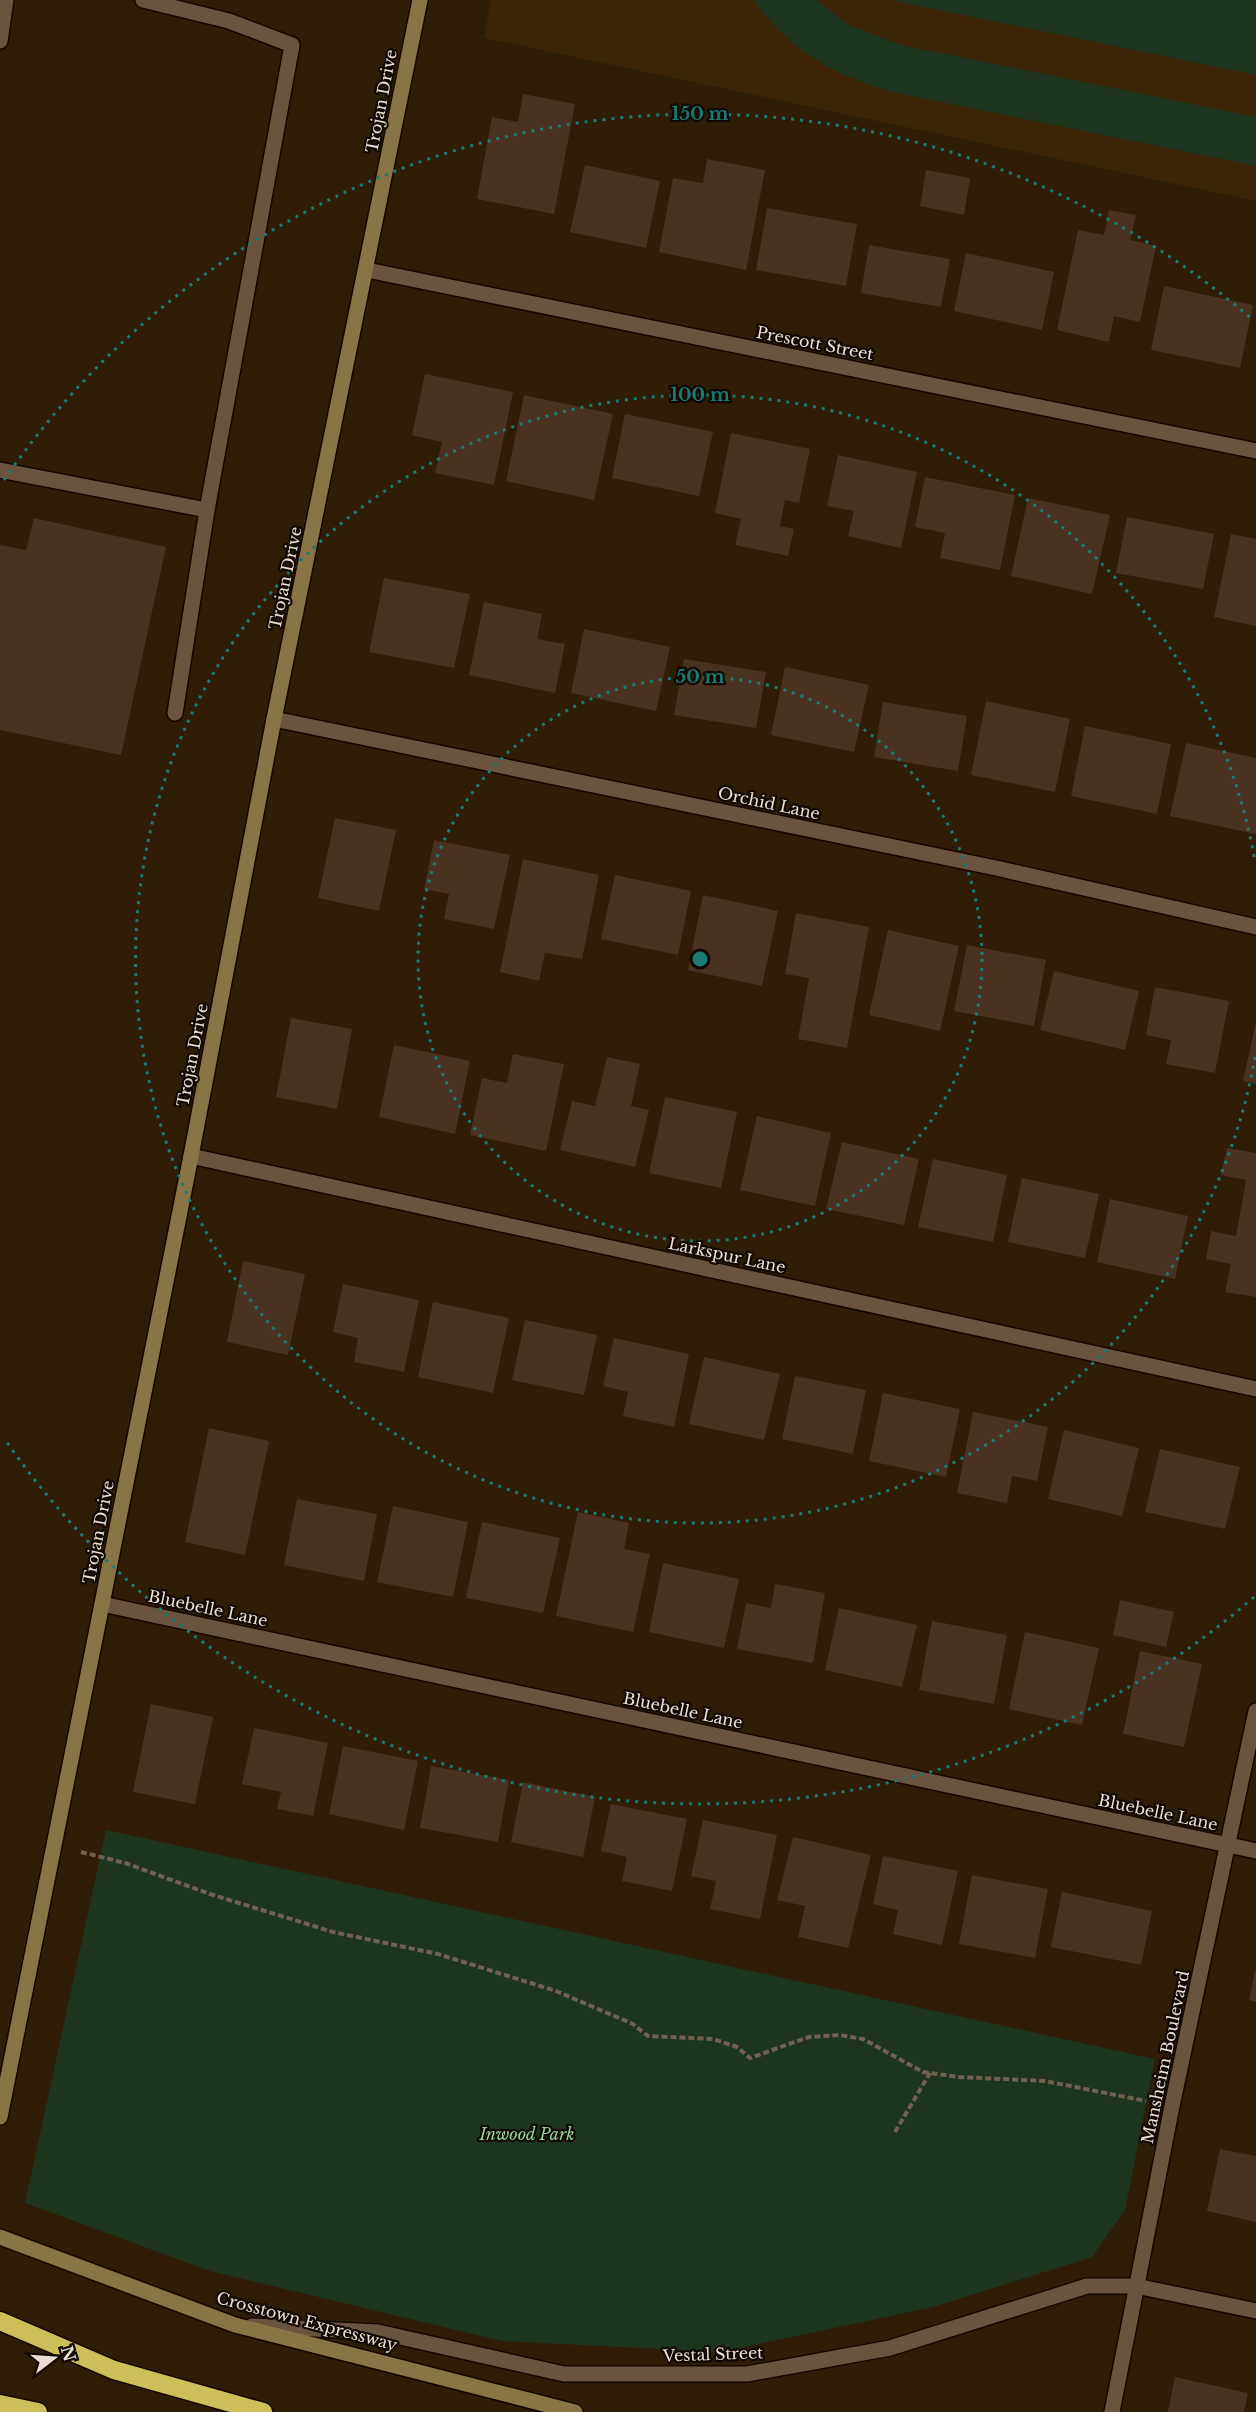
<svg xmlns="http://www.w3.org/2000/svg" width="1256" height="2412" viewBox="0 0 1256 2412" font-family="'Libre Baskerville',serif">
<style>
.built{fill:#3c2406}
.green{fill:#1d351d}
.building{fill:#49321f}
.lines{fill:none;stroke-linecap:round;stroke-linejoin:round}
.lane-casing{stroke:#170600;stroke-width:18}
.street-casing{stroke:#170600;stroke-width:18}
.secondary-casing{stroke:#170600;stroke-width:18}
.highway-casing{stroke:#170600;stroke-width:21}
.path{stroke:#72614e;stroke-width:4;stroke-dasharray:6 3;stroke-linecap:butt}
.lane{stroke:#6a543d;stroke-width:15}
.street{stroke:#6a543d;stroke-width:15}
.secondary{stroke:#887445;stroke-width:15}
.highway{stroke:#cdbe59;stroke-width:18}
.ring{fill:none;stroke:#1a7b73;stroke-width:3;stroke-dasharray:3 6}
.labels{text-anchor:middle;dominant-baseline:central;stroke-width:4.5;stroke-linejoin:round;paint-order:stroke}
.street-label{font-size:16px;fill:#ecdfd2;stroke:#110903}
.park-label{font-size:16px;font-style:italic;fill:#97d597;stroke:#110903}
.centre{fill:#1a7b73;stroke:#110903;stroke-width:3}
.ring-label{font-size:18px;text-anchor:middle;font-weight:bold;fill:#1a7b73;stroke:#110903;stroke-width:4.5;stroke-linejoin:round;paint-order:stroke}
</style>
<rect width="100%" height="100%" fill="#301d06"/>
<path class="built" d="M491 0H1256V201L484 38Z"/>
<path class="green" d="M753 0H816L849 25 901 45 1256 117V166L892 92C831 74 791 51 753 0Z
M890 0H1256V75Z
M106 1830 1155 2059 1125 2210 1092 2257 933 2307 721 2352 502 2341 210 2271 25 2203Z"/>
<path class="building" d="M523 94 575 104 554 214 477 199 492 117 518 122Z
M707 159 765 170 746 270 659 252 673 178 703 183Z
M585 165 660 181 646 248 570 232Z
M926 170 970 178 964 215 920 206Z
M767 208 857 224 846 286 756 270Z
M1109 210 1136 215 1130 240 1156 246 1140 322 1114 316 1109 342 1057 330 1078 230 1104 235Z
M869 245 950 259 941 307 861 293Z
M966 253 1054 272 1042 330 954 311Z
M1164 286 1253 305 1240 368 1151 350Z
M425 374 513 392 494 485 435 473 442 442 412 435Z
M524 395 613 414 594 500 506 481Z
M625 414 713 432 699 496 612 478Z
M731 433 810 449 799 503 785 500 780 526 794 529 788 556 735 545 741 519 715 513Z
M838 455 917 472 901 548 848 536 854 511 827 506Z
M925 477 1015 495 1000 570 940 558 945 533 915 527Z
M1028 498 1110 515 1092 594 1011 576Z
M1127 517 1214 534 1203 589 1116 573Z
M34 518 166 547 121 755 0 730V545L26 550Z
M1231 534 1256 539V626L1214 617Z
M384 578 470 594 454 668 369 652Z
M484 602 542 614 537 639 565 644 555 693 469 675Z
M584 629 670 647 656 711 571 693Z
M684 659 766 672 756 728 674 715Z
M785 667 869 685 854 752 771 735Z
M986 701 1070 719 1055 792 971 775Z
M883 702 967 716 958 771 874 757Z
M1085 726 1171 744 1157 814 1071 796Z
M1186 743 1256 758V834L1170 816Z
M335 818 396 830 379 911 318 898Z
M434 840 510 855 494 929 444 919 449 894 424 889Z
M523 859 599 875 582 959 545 953 539 981 500 972Z
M615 875 691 891 678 955 601 939Z
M703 895 778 911 762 986 688 970Z
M796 913 869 927 847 1048 798 1039 809 978 785 974Z
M888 930 959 946 940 1031 869 1015Z
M967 945 1046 960 1034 1026 954 1011Z
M1054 971 1139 991 1125 1050 1040 1030Z
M1155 987 1229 1001 1215 1073 1166 1064 1171 1040 1146 1035Z
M291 1018 352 1029 337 1109 276 1097Z
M1256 1022V1084L1243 1081Z
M394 1045 470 1061 455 1134 379 1117Z
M513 1054 564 1064 546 1151 470 1135 482 1078 507 1083Z
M607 1057 640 1064 631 1106 649 1110 635 1167 560 1150 572 1101 595 1106Z
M665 1097 737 1112 721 1188 649 1173Z
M757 1116 831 1133 815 1206 740 1190Z
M842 1142 919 1159 904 1225 826 1209Z
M1227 1148 1256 1153V1297L1225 1292 1231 1264 1206 1259 1211 1231 1236 1236 1246 1180 1221 1175Z
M933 1159 1007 1175 993 1242 918 1227Z
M1022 1178 1099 1194 1085 1258 1008 1242Z
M1110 1199 1188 1216 1175 1279 1097 1262Z
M243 1261 305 1274 288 1355 227 1342Z
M343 1284 419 1300 404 1372 354 1362 358 1338 333 1332Z
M433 1302 509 1318 493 1393 418 1377Z
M525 1320 597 1335 584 1395 512 1380Z
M614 1338 689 1354 674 1427 623 1416 628 1392 603 1386Z
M704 1357 780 1374 764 1440 689 1424Z
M795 1376 866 1390 853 1454 782 1439Z
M883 1393 960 1409 946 1477 869 1461Z
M973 1412 1048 1427 1037 1481 1012 1476 1007 1503 957 1493Z
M209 1428 269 1441 245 1555 185 1542Z
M1064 1430 1139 1448 1122 1516 1048 1499Z
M1160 1449 1240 1467 1225 1529 1145 1512Z
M297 1499 377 1514 364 1581 284 1565Z
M393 1506 468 1522 453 1597 377 1582Z
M578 1512 629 1523 624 1549 650 1554 633 1632 556 1616Z
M482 1522 560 1538 543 1613 466 1598Z
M663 1563 739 1579 724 1648 649 1632Z
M775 1584 825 1593 813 1663 737 1649 746 1603 771 1608Z
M1120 1600 1174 1612 1166 1647 1113 1635Z
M839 1608 917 1625 902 1687 825 1670Z
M932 1621 1007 1635 994 1704 919 1690Z
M1025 1632 1099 1648 1082 1725 1009 1709Z
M1140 1651 1202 1664 1184 1747 1123 1734Z
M151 1704 213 1717 195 1804 133 1792Z
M254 1728 328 1743 313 1816 277 1809 281 1792 242 1784Z
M343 1746 418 1761 404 1830 329 1814Z
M431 1766 509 1780 498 1842 420 1828Z
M523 1782 595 1797 583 1857 511 1842Z
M611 1804 687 1819 672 1891 622 1881 627 1857 601 1851Z
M703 1820 777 1835 760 1919 710 1909 716 1881 691 1876Z
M793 1837 871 1855 848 1948 798 1937 805 1906 777 1900Z
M883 1856 958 1871 942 1945 893 1934 898 1910 873 1904Z
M972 1875 1048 1889 1035 1958 959 1944Z
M1062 1892 1152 1911 1141 1965 1051 1947Z
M1255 1971H1256V2002L1249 2000Z
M1220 2149 1256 2156V2222L1207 2211Z
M1175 2377 1248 2393 1244 2412H1168Z"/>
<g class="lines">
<defs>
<path id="lane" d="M143 0 229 21 292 45 207 510
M0 41 6 0
M0 470 207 510 175 713"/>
<path id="street" d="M367 270 1256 451
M274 719 996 868 1256 927
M191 1156 1256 1389
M102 1604 1256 1851
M252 2326 378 2332 564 2374H747L890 2348 1087 2286H1136L1256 2311
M1112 2412 1172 2106 1256 1711"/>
<path id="secondary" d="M0 2117 191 1156 274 719 420 0
M0 2237 235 2325 575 2412"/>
<path id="highway" d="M0 2321 114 2370 263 2412
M0 2404 38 2412"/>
</defs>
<use href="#lane" class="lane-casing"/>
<use href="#street" class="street-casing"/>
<use href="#secondary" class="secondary-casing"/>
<use href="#highway" class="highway-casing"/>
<path class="path" d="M81 1852 125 1863 210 1894 333 1932 438 1954 556 1991 633 2024 648 2036 713 2039 737 2047 750 2058 809 2037 839 2035 863 2039 923 2072 959 2077 1045 2081 1146 2101
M895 2132 930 2073"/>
<use href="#lane" class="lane"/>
<use href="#street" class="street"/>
<use href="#secondary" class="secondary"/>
<use href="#highway" class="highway"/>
</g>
<g class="ring">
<circle cx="700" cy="959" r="282"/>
<path d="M1255 1057A564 564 0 1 1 1255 861"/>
<path d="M1254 1597A845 845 0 0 1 4 1438M4 480A845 845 0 0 1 1254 321"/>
</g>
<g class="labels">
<g class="street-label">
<text transform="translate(381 101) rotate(-79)">Trojan Drive</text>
<text transform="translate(815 343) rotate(11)">Prescott Street</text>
<text transform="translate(285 578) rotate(-78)">Trojan Drive</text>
<text transform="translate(769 803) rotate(12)">Orchid Lane</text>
<text transform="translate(192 1055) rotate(-79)">Trojan Drive</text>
<text transform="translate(727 1255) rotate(12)">Larkspur Lane</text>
<text transform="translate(98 1532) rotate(-79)">Trojan Drive</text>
<text transform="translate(208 1608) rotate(12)">Bluebelle Lane</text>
<text transform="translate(683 1710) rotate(12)">Bluebelle Lane</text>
<text transform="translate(1158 1812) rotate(12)">Bluebelle Lane</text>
<text transform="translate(1165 2057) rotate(-78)">Mansheim Boulevard</text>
<text transform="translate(307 2321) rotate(15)">Crosstown Expressway</text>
<text transform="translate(713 2354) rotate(-2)">Vestal Street</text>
</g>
<g class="park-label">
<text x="527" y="2134">Inwood Park</text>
</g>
</g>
<circle cx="700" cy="959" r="9" class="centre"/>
<g class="ring-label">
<text x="700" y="120">150 m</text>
<text x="700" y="401">100 m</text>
<text x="700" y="683">50 m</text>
</g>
<g transform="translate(54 2358) rotate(73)" stroke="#110903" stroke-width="4.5" paint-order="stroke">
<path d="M0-4.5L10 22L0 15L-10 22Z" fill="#ecdfd2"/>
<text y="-9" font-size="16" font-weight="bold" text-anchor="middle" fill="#ecdfd2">N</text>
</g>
</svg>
